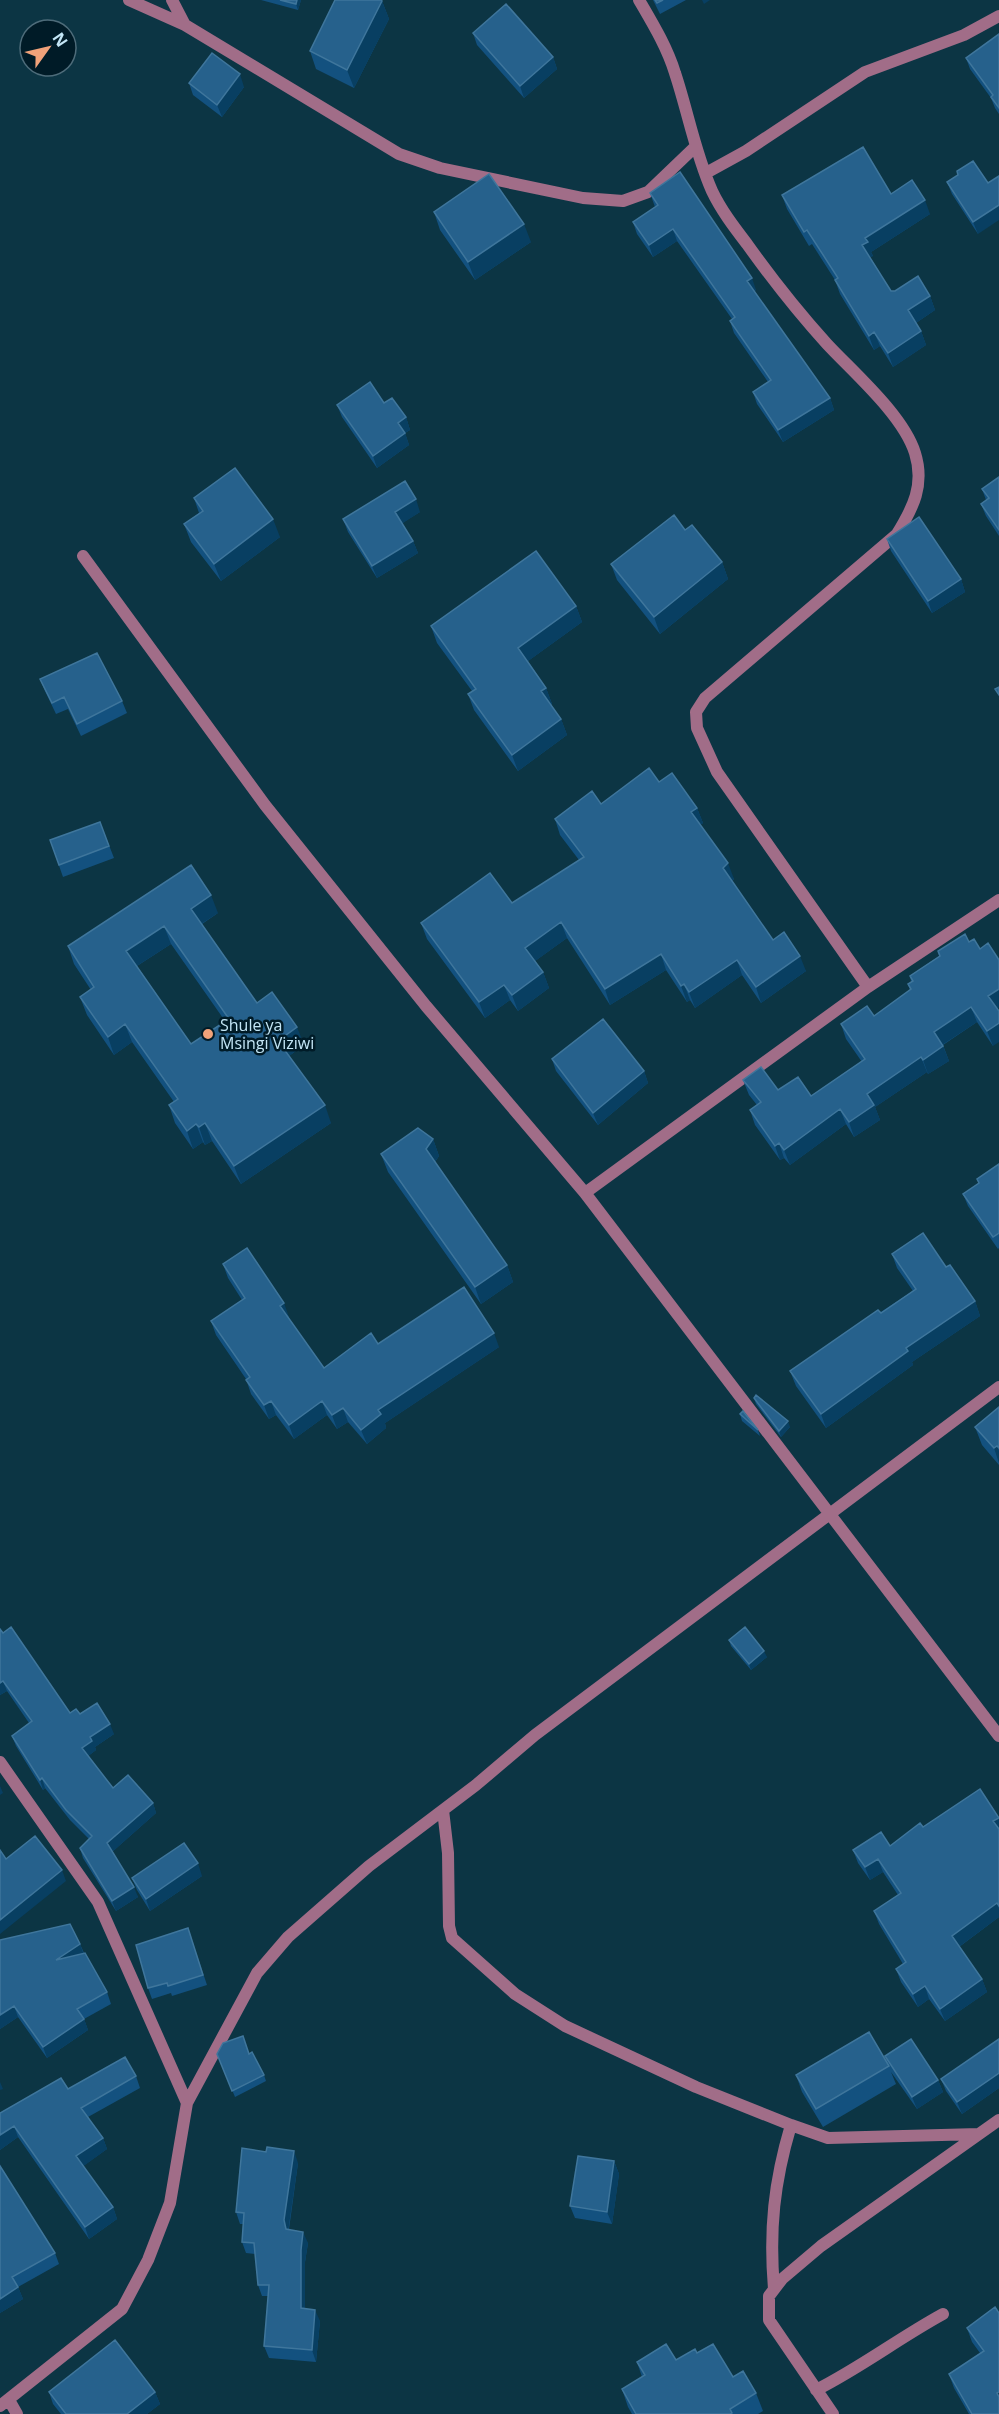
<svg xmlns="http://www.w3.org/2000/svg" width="999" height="2414" viewBox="0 0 999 2414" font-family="'Open Sans',sans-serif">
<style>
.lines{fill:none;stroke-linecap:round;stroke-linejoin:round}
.street{stroke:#a16d88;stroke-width:12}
.wall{fill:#13517f;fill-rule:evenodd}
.shaded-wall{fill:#083f62}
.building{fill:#26618c;stroke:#3f769c;stroke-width:1.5;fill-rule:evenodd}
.poi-dot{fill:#f0a27a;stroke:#001b27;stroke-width:2}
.labels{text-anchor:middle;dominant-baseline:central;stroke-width:5;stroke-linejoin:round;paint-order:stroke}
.poi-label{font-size:16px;fill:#c3e6f6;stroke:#001b27;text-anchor:start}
</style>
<rect width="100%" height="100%" fill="#0c3544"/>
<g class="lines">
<path class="street" d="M129 0 185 25 399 154 440 168 583 198 623 201 648 192 696 146
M172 0 185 25
M639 0C653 24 667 47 675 73 688 112 695 153 712 191 721 210 734 227 747 244 772 279 798 312 827 344 854 373 903 415 915 453 925 485 913 508 897 534L705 698 696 712 697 728 717 772 868 987
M706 173 746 151 865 72 964 35 999 16
M83 556 265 805 426 1006 585 1193 999 1736
M585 1193 868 987 999 900
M0 1762 98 1902 187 2103
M443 1810 448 1853 449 1926 452 1938 515 1994 565 2026 696 2087 791 2125 828 2138 979 2134
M774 2289C769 2230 774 2182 791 2125
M816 2390C860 2368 899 2338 943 2314
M9 2400 17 2414
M0 2406 122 2309 148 2260 170 2203 187 2103 257 1973 288 1937 369 1866 476 1785 535 1735 999 1387
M833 2414 769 2320V2296L782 2279 821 2246 999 2120"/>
</g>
<path class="wall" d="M261 0H301L298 10Z
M653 0H686L660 14Z
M382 1 389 19 354 88 316 69 310 51Z
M473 33 553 57 557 69 524 98 477 45Z
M999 34V114L995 108 991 98 970 69 966 58Z
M189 83 244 87 222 117 193 95Z
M973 161 978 234 952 194 947 182 958 175 957 171Z
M650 193 756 290 754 291 830 398 834 410 783 442 757 404 753 392 768 382 734 333 730 321 732 319 677 241 653 257 637 234 633 222 655 207Z
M891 194 930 214 871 252 873 256 870 257 891 291 930 296 935 310 916 323 921 331 926 345 893 367 880 346 874 350 840 294 835 280 812 244 809 246 787 209 782 195Z
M434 212 531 242 475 280 440 230Z
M384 403 406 417 410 430 405 433 409 445 377 468 342 417 337 405Z
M999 477V536L986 516 981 504 986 500 982 489Z
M194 498 280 537 221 581 191 542 184 524 199 513Z
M420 512 402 523 413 541 418 553 377 578 348 532 343 519Z
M685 530 722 562 728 579 660 634 617 580 611 564Z
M887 539 961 579 965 592 932 613 891 551Z
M576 606 582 622 528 661 546 688 552 704 551 705 561 719 567 735 518 771 474 710 468 694 472 691 437 643 431 626Z
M40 679 122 701 127 713 81 736 68 709 56 714 45 691Z
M659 782 697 808 703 823 700 825 734 879 732 881 773 940 806 971 761 1003 742 975 695 1008 690 1000 687 1002 666 970 610 1005 567 938 535 961 543 972 549 988 518 1011 510 1000 485 1018 427 939 421 923 512 903 579 860 560 835 555 819 601 804Z
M100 822 114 858 63 877 50 840Z
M218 913 202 924 257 1003 304 1045 289 1056 331 1123 241 1184 212 1141 205 1145 203 1142 193 1149 175 1123 169 1105 174 1102 132 1042 114 1055 87 1015 80 997 91 990 74 964 68 946ZM171 944 225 1021 191 1044 137 966Z
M969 942 999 960V1007L997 1008 993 1046 977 1022 943 1045 949 1061 928 1074 927 1072 875 1107 880 1120 854 1137 846 1124 790 1165 784 1158 780 1160 755 1125 750 1110 757 1105 749 1095 743 1080 778 1090 811 1096 862 1062 846 1039 841 1024 874 1016 910 990 908 984 911 982 910 976 939 956 938 951Z
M552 1059 644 1071 648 1083 598 1125 556 1071Z
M433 1139 439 1156 435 1162 507 1265 513 1282 481 1304 388 1172 381 1154Z
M999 1164V1248L998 1249 968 1206 963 1194 979 1183 977 1179Z
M892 1254 946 1267 975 1301 980 1316 912 1362 913 1365 826 1428 796 1386 790 1371 913 1291 897 1268Z
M223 1264 289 1317H288L324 1368 378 1344 499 1347 385 1423 386 1428 367 1444 348 1422 337 1429 327 1415 294 1439 276 1415 269 1419 251 1394 246 1379 216 1335 211 1321 242 1300 228 1278Z
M754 1398 790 1427 781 1437 756 1404Z
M999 1407V1465L982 1445 975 1427Z
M740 1414 758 1430 760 1436 742 1421Z
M0 1629 70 1713 80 1714 114 1734 95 1747 96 1750 88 1756 113 1788 153 1803 156 1813 112 1852 138 1897 116 1911 83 1858 80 1848 89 1839 70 1820 45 1788 43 1790 16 1746 12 1736 29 1723 7 1691 0 1695Z
M729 1640 767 1657 751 1670 731 1646Z
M999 1818V1917L959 1947 982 1979 987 1992 945 2021 929 1999 918 2007 901 1982 896 1969 903 1964 879 1924 874 1911 898 1895 883 1872 870 1880 858 1863 853 1850 890 1846 923 1827Z
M202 1876 150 1911 137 1890 132 1878Z
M188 1928 207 1985 172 1996 171 1993 152 1999 148 1988Z
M0 1940 80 1944 84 1953 107 1992 111 2004 84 2019 88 2030 47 2058 18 2017 0 2029Z
M999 2039V2088L962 2114 946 2091 941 2079Z
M217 2054H250L264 2075 266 2081 235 2097Z
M885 2056 938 2080 943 2092 917 2109 891 2072 896 2084 823 2127 802 2092 796 2075 886 2061Z
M136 2076 140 2088 88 2117 103 2138 107 2149 83 2166 113 2207 117 2219 89 2239 18 2137 0 2150V2113L68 2089Z
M614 2161 619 2174 612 2224 575 2218 570 2206Z
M298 2163 289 2229 308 2243 305 2262V2309L320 2321 316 2362 269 2358 264 2346 268 2296H262L258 2285 255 2254 246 2253 242 2242 243 2224H240L236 2212Z
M0 2166 55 2253 59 2264 18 2287 23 2299 0 2313Z
M995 2307 999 2414H969L954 2388 949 2374 980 2353 972 2342 967 2328Z
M697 2353 756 2393 763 2411 758 2414H632L628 2407 622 2389 642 2377 637 2362 676 2360Z
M49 2392H155L160 2404 147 2414H61L53 2404Z"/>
<path class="shaded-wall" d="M297 0H301L298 10 296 4Z
M702 0H710L704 4Z
M382 1 389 19 354 88 347 70Z
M553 57 557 69 524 98 520 86Z
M240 74 244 87 222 117 217 105Z
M925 200 930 214 871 252 873 256 867 259 862 245 865 238Z
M999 205V220L978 234 973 222Z
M524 224 531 242 475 280 468 262Z
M673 229 677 241 653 257 649 245Z
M752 278 756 290 751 293 747 281Z
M930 296 935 310 913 325 908 310Z
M921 331 926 345 893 367 888 353Z
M874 332 880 346 874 350 869 336Z
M830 398 834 410 783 442 778 430Z
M406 417 410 430 405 433 409 445 377 468 373 456 398 423Z
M416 499 420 512 400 525 395 512Z
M273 519 280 537 221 581 214 564Z
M413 541 418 553 377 578 372 566Z
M722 562 728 579 660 634 654 617Z
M961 579 965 592 932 613 928 601Z
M576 606 582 622 524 664 518 648Z
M546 688 552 704 547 707 541 691Z
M561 719 567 735 518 771 512 755Z
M697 808 703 823 696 828 691 812Z
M728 863 734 879 728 883 723 868Z
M211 895 218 913 198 926 191 909Z
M561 922 567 938 531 964 525 948Z
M164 926 171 944 132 969 126 951Z
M661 954 666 970 610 1005 605 989Z
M800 956 806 971 761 1003 756 987Z
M737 960 742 975 695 1008 689 992Z
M543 972 549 988 518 1011 512 995Z
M684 984 690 1000 687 1002 681 986Z
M504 985 510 1000 485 1018 479 1002Z
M999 989V1007L994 1011 988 996Z
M971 1007 977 1022 939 1047 934 1032Z
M999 1023V1042L993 1046 987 1031Z
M125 1024 132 1042 114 1055 108 1037Z
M297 1027 304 1045 285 1059 278 1041Z
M943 1046 949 1061 928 1074 923 1060Z
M921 1057 927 1072 875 1107 880 1120 854 1137 849 1122 867 1094Z
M644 1071 648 1083 598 1125 593 1113Z
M325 1105 331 1123 241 1184 234 1166Z
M840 1109 846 1124 790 1165 784 1150Z
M205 1123 212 1141 205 1145 199 1127Z
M196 1124 203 1142 193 1149 187 1131Z
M433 1139 439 1156 432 1166 426 1149Z
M779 1143 784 1158 780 1160 775 1146Z
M507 1265 513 1282 481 1304 475 1287Z
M975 1301 980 1316 912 1362 913 1365 826 1428 821 1414 906 1348Z
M284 1303 289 1317 285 1320 280 1306Z
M494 1333 499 1347 385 1423 386 1428 367 1444 361 1430 378 1410Z
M271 1401 276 1415 269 1419 264 1405Z
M322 1401 327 1415 294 1439 289 1425Z
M343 1408 348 1422 337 1429 332 1415Z
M788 1421 790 1427 781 1437 779 1431Z
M997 1446 999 1451V1463L994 1448Z
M764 1651 767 1657 751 1670 749 1664Z
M3 1681 7 1691 0 1695V1683Z
M110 1724 114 1734 95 1747 96 1750 86 1758 82 1748 90 1737Z
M42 1778 45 1788 43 1790 40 1780Z
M0 1786 3 1793 0 1795Z
M153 1803 156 1813 111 1853 107 1843Z
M999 1818V1833L993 1821Z
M878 1859 883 1872 870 1880 865 1867Z
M198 1863 202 1876 150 1911 146 1899Z
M62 1870 66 1881 0 1934V1920Z
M134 1887 138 1897 116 1911 112 1901Z
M997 1903 999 1909V1917L956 1949 952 1936Z
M80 1944 84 1955 56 1960Z
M982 1979 987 1992 945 2021 940 2009Z
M925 1986 929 1999 918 2007 913 1994Z
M14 2006 18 2017 0 2029V2015Z
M84 2019 88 2030 47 2058 43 2047Z
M999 2073V2088L962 2114 957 2102Z
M938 2080 943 2092 917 2109 912 2097Z
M0 2082 3 2089 0 2090Z
M14 2126 18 2137 0 2150V2135Z
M103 2138 107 2149 81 2168 76 2156Z
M294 2151 298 2163 288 2232 286 2229 284 2220Z
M614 2161 619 2174 612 2224 607 2212Z
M113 2207 117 2219 89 2239 85 2227Z
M303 2232 308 2243 305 2262V2320L301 2308V2250Z
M18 2287 23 2299 0 2313V2299Z
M315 2310 320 2321 316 2362 312 2350Z
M155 2392 160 2404 147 2414H127Z"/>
<path class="building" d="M280 0H297L296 4Z
M335 0H381L382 1 347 70 310 51Z
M655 0H663L657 3Z
M506 4 553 57 520 86 473 33Z
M999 34V108L991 97 993 95 966 58Z
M212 53 240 74 217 105 189 83Z
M863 147 891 194 912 180 925 200 865 238 868 242 862 245 891 291H895L918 276 930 296 908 310 921 331 888 353 874 332 869 336 835 280 838 278 807 230 804 232 782 195Z
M973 161 988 183 999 176V205L973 222 947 182 958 175 957 171Z
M680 172 752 278 747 281 830 398 778 430 753 392 771 380 730 321 735 317 673 229 649 245 633 222 658 205 650 193Z
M489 174 524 224 468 262 434 212Z
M370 382 384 403 392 398 406 417 398 423 405 433 373 456 337 405Z
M235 468 273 519 214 564 184 524 203 511 194 498Z
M999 477V530L981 504 989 498 982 489Z
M405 481 416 499 395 512 413 541 372 566 343 519Z
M674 515 685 530 692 525 722 562 654 617 611 564Z
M919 517 961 579 928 601 887 539Z
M536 551 576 606 518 648 546 688 541 691 561 719 512 755 468 694 476 689 431 626Z
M97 653 122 701 77 724 64 697 52 703 40 679Z
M999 687V695L995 689Z
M649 768 659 782 672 773 697 808 691 812 728 863 723 868 773 940 784 932 800 956 756 987 737 960 689 992 684 984 681 986 661 954 605 989 561 922 525 948 543 972 512 995 504 985 479 1002 421 923 490 873 512 903 584 857 555 819 592 791 601 804Z
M100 822 109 846 59 865 50 840Z
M191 865 211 895 191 909 257 1003 272 992 297 1027 278 1041 325 1105 234 1166 205 1123 199 1127 196 1124 187 1131 169 1105 178 1099 125 1024 108 1037 80 997 94 987 68 946ZM164 926 229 1019 191 1044 126 951Z
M965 934 969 942 974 939 980 949 988 943 999 960V989L988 996 999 1011V1023L987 1031 971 1007 934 1032 943 1046 923 1060 921 1057 867 1094 874 1105 849 1122 840 1109 784 1150 779 1143 775 1146 750 1110 761 1102 743 1080 761 1067 778 1090 798 1077 811 1096 865 1059 841 1024 867 1006 874 1016 911 989 908 984 913 981 910 976 940 956 938 951Z
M603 1019 644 1071 593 1113 552 1059Z
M418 1128 433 1139 426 1149 507 1265 475 1287 381 1154Z
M999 1164V1233L993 1237 963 1194 979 1183 977 1179Z
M923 1233 946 1267 950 1265 975 1301 906 1348 908 1351 821 1414 790 1371 878 1310 881 1313 916 1289 892 1254Z
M247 1248 284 1303 280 1306 324 1368 371 1333 378 1344 464 1287 494 1333 378 1410 381 1414 361 1430 343 1408 332 1415 322 1401 289 1425 271 1401 264 1405 246 1380 250 1377 211 1321 245 1298 223 1264Z
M756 1395 788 1421 779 1431 754 1398Z
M999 1407V1448L997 1446 994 1448 975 1427Z
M743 1411 758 1430 740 1414Z
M11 1627 70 1713 76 1709 80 1714 97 1703 110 1724 90 1737 92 1741 82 1748 113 1788 128 1775 153 1803 107 1843 134 1887 112 1901 80 1848 92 1836 66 1810 42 1778 40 1780 12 1736 32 1721 3 1681 0 1683V1629L3 1633Z
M745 1627 764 1651 749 1664 729 1640Z
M980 1789 999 1818 993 1821 999 1829V1906L997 1903 952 1936 982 1979 940 2009 925 1986 913 1994 896 1969 906 1962 874 1911 901 1893 878 1859 865 1867 853 1850 881 1832 890 1846 920 1823 923 1827Z
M35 1836 62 1870 0 1920V1850L6 1859Z
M184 1843 198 1863 146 1899 132 1878Z
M70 1924 80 1944 56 1960 85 1953 107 1992 77 2009 84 2019 43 2047 14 2006 0 2015V1940Z
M188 1928 203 1975 168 1986 167 1983 148 1988 136 1945Z
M869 2032 889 2066 816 2109 796 2075Z
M243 2036 249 2054 252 2052 264 2075 232 2091 217 2054 223 2043Z
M911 2039 938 2080 912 2097 885 2056Z
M999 2039V2073L957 2102 941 2079Z
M125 2057 136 2076 81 2108 103 2138 76 2156 113 2207 85 2227 14 2126 0 2135V2113L61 2078 68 2089Z
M267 2147 294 2151 284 2220 286 2229 303 2232 301 2250V2308L315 2310 312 2350 264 2346 269 2285H258L254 2243 242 2242 244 2213 236 2212 242 2148 266 2152Z
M578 2156 614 2161 607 2212 570 2206Z
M0 2166 55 2253 12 2277 18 2287 0 2299Z
M995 2307 999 2313V2392L997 2393 999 2397V2414H972L949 2374 984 2351 967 2328Z
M115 2340 155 2392 127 2414H66L49 2392Z
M666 2344 676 2360 695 2349 697 2353 713 2344 733 2377 743 2371 756 2393 730 2409 732 2413 730 2414H636L622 2389 645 2375 637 2362Z"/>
<circle class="poi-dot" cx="208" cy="1034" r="6"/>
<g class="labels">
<g class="poi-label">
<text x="220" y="1025">Shule ya<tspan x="220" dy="18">Msingi Viziwi</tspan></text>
</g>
</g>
<g transform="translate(48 48) rotate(56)"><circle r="28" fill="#001b27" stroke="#4e6c7a" stroke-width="1.5"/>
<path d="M0-4.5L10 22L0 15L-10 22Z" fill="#f0a27a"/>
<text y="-9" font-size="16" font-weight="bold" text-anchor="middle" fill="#c3e6f6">N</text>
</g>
</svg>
